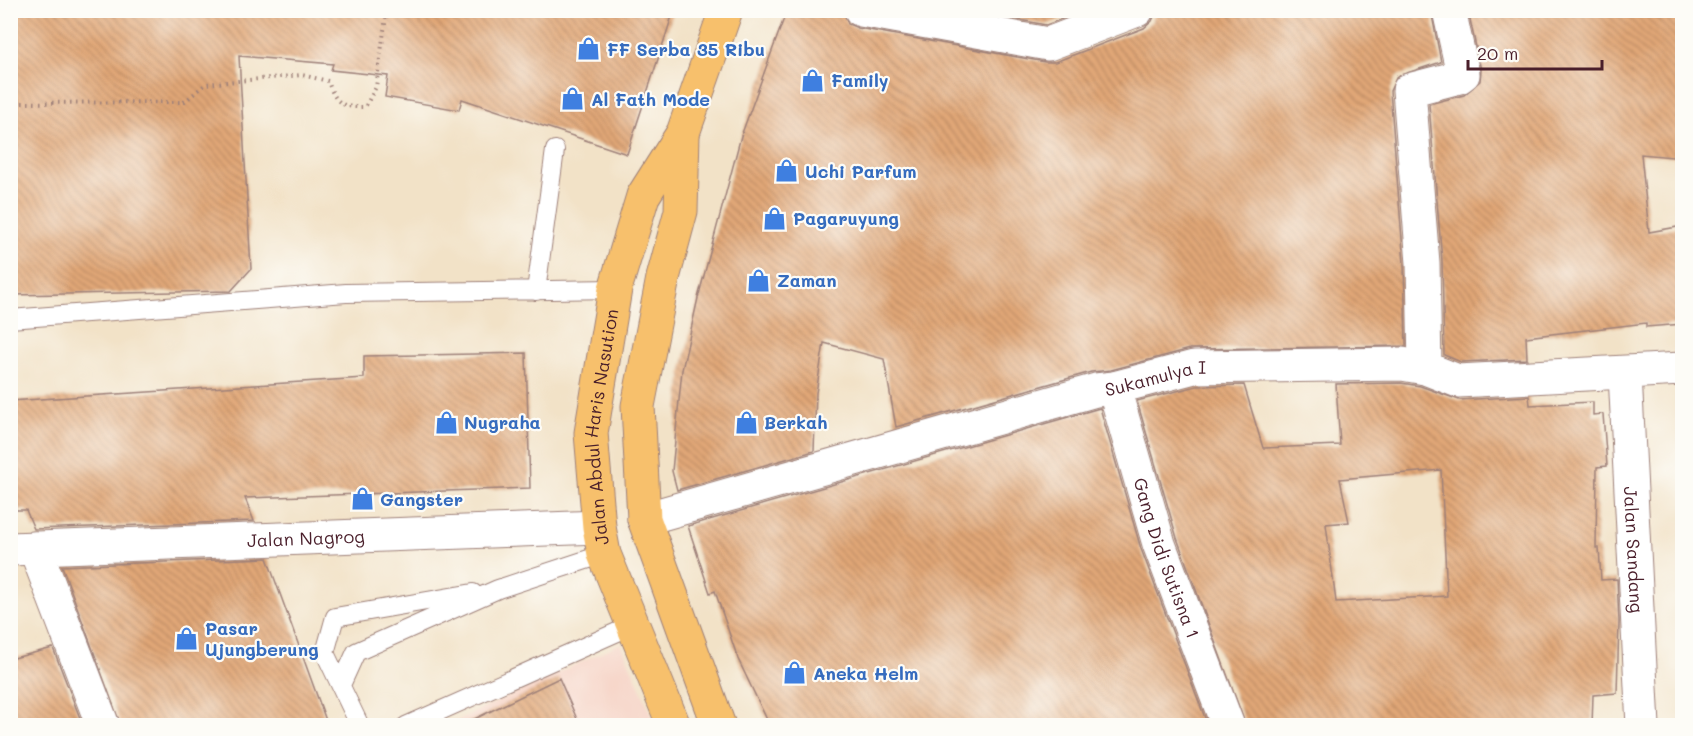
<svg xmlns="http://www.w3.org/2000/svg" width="1693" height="736" viewBox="0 0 1693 736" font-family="Mali,sans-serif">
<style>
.built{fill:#f6d2c4}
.building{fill:url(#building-back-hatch);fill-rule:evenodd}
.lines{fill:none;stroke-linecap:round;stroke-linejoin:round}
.service-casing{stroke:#9e8079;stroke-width:20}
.minor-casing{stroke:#9e8079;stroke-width:35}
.trunk-casing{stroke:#9e8079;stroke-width:35}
.path{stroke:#9e8079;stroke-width:4;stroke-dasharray:1.5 4.5;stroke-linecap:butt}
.service{stroke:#fff;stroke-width:18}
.minor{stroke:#fff;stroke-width:33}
.trunk{stroke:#f7c06c;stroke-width:33}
.labels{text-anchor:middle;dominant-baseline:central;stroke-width:4.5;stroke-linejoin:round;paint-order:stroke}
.shop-label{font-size:18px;font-weight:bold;fill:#366cbe;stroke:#fdfcf7;text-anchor:start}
.street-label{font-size:18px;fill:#4a1f2b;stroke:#fdfcf7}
</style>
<defs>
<pattern id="building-back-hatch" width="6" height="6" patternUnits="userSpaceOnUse" patternTransform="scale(1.5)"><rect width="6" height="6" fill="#e1a777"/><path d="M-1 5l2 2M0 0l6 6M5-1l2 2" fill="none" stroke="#b88762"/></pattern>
</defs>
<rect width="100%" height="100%" fill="#fdfcf7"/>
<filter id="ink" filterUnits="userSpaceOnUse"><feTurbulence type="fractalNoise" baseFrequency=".0167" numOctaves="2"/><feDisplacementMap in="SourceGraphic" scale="12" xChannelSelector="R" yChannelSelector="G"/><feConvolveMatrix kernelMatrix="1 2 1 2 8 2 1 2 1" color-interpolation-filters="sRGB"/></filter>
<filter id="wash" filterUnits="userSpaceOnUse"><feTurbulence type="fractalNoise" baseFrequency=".008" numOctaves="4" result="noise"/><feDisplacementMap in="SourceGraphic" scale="24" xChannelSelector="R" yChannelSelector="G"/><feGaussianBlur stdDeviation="1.35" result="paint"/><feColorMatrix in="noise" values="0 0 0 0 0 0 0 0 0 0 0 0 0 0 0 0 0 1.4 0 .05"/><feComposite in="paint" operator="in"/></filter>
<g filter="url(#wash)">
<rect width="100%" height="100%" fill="#f2e2c7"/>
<path class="built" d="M621 643 656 725 446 726Z"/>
<g id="blocks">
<path class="building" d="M10 10H120V15H221L222 10H674L627 154 462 99 459 110 385 97 388 76 331 70 333 64 239 56 251 269 231 291 10 295Z
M787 10H843L848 24 858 28 1045 62H1055L1144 28 1152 21 1156 12 1162 10H1431L1441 62 1397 76 1390 91 1404 264 1406 346 1190 349 1111 370 1091 372 896 427 884 359 824 343 816 393 814 451 677 490 672 471 682 370 698 298 741 136Z
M969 10H1071L1070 16 1046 25Z
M1468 10H1683V158L1641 154 1649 232 1683 226V324L1646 327V323L1526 337 1527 359 1461 362 1444 355 1442 261 1429 104 1464 95 1480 81 1481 70Z
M526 353 530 488 245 498 254 521 34 529 26 510H10V401L364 378V356Z
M1401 383 1420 386 1459 400 1529 396 1530 405 1593 402V415L1603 414 1607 466 1597 467 1596 548H1599L1601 580 1617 579 1619 622 1617 693 1593 695 1592 726H1246L1177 538 1137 401 1197 386 1244 385 1263 448 1340 445 1336 384ZM1441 470 1447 596 1336 602 1326 524 1349 522 1340 479Z
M1100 408 1141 549 1208 726H770L738 659 715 591 710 593 688 526Z
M267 558 328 726H121L62 566Z
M53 648 83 726H10V659Z
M559 678 580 726H460Z"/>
</g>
</g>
<g filter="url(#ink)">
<use href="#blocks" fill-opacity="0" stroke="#9e8079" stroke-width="1.5"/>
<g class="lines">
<defs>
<path id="service" d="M536 291 555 150
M10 319 346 293 615 289
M341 685 356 652 498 589 604 554
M360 726 325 653 335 617 473 593
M406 726 633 625"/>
<g id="minor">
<path d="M861 10 1048 44 1137 10"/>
<path d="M1425 368 1423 263 1409 90 1459 77 1463 74 1449 10"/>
<path id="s1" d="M1625 374 1643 726"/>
<path id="s2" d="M1114 388 1159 544 1228 726"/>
<path id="s3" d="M644 519 1096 390 1114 388 1194 367 1402 364 1425 368 1458 381 1682 369"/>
<path d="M35 548 103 726"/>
<path id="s4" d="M10 549 599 527"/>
</g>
<g id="trunk">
<path d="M683 134 681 211 663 278 638 406 644 519 719 726"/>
<path id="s5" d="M674 726 604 554 599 527 591 433 615 289 643 196 683 133 726 10"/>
</g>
</defs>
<use href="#service" class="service-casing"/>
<use href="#minor" class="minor-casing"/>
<use href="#trunk" class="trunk-casing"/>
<path class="path" d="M10 103 184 102 206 84 302 75 328 81C335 103 342 108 365 107L376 87 387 10"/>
<use href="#service" class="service"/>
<use href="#minor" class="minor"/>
<use href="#trunk" class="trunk"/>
</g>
</g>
<defs>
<symbol id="shop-bare" viewBox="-9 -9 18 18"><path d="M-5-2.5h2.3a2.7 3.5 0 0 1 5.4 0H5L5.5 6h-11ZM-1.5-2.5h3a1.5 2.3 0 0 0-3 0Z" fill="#3f7fe0" stroke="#fdfcf7" stroke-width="2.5" paint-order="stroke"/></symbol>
</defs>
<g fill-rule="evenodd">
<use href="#shop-bare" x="572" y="32" width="33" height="33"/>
<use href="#shop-bare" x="796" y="64" width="33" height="33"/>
<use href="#shop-bare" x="556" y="82" width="33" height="33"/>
<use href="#shop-bare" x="770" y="154" width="33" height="33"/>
<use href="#shop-bare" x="758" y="202" width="33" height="33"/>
<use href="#shop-bare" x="742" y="264" width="33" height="33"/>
<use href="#shop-bare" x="430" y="406" width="33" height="33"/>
<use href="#shop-bare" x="730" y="406" width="33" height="33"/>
<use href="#shop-bare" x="346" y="482" width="33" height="33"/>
<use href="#shop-bare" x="170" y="622" width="33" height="33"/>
<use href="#shop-bare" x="778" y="656" width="33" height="33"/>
</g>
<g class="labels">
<g class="shop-label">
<text x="607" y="49">FF Serba 35 Ribu</text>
<text x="831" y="80">Family</text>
<text x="591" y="99">Al Fath Mode</text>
<text x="805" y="171">Uchi Parfum</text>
<text x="793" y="218">Pagaruyung</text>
<text x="777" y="280">Zaman</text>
<text x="464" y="422">Nugraha</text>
<text x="764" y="422">Berkah</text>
<text x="380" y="499">Gangster</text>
<text x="205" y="628">Pasar<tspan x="205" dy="21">Ujungberung</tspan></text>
<text x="813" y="673">Aneka Helm</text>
</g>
<g class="street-label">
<text stroke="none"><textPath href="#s3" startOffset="531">Sukamulya I</textPath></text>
<text stroke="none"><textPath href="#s5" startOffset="314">Jalan Abdul Haris Nasution</textPath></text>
<text stroke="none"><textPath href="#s4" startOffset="296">Jalan Nagrog</textPath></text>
<text stroke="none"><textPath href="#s1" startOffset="176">Jalan Sandang</textPath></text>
<text stroke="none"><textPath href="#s2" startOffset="178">Gang Didi Sutisna 1</textPath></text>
</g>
</g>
<rect width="1693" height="736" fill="none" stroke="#fdfcf7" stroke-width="36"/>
<path d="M1468 60v9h134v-9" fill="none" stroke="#4a1f2b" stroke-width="3"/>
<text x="1477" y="60" font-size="18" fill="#4a1f2b" stroke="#fdfcf7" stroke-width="4.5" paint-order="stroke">20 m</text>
</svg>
